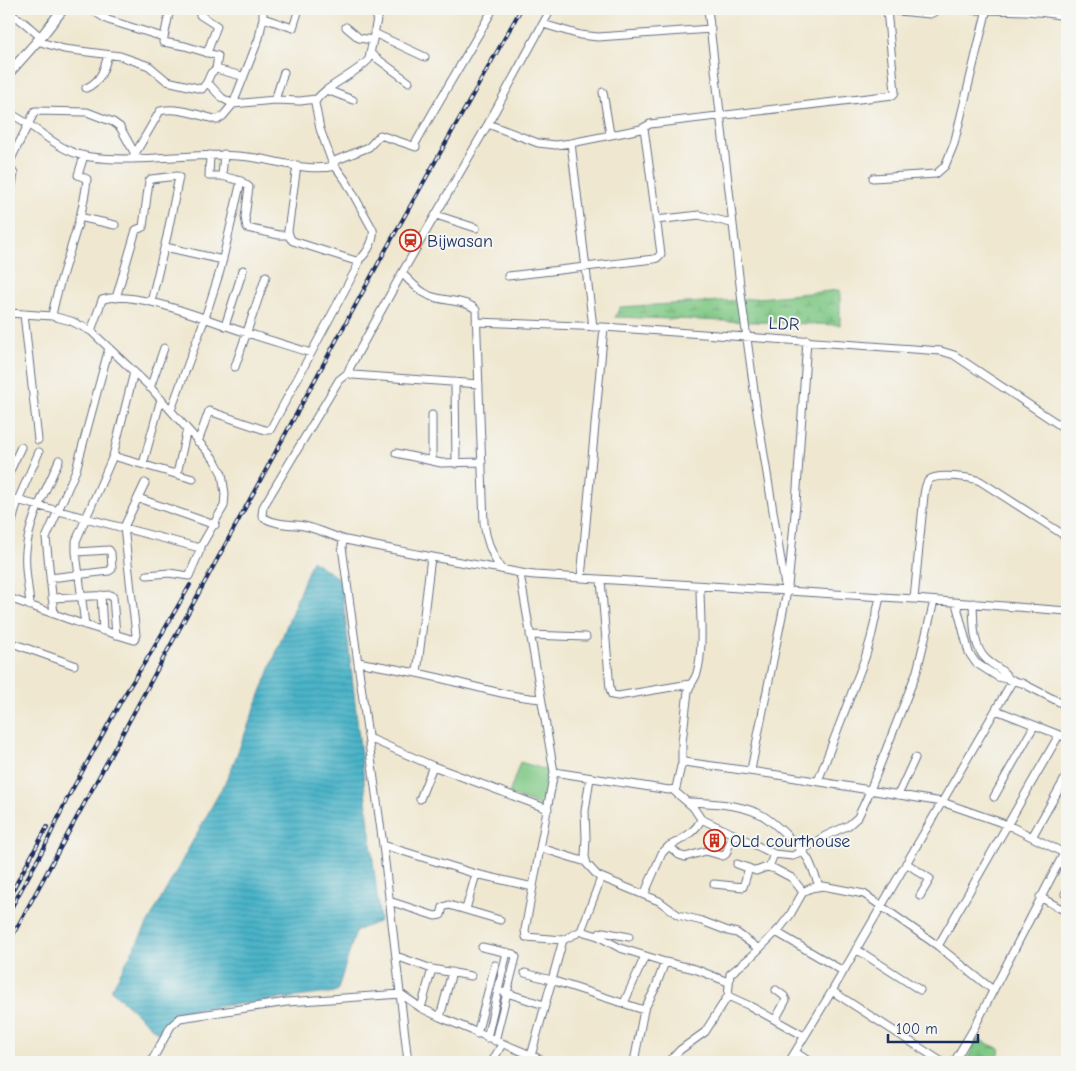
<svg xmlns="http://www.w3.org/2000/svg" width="1076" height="1071" viewBox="0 0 1076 1071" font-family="'Comic Neue',sans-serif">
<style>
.green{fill:#7fc884;stroke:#4d7c71}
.wetland{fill:url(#wetland-marsh);stroke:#4d7c71}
.water{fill:url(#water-rules);stroke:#327293}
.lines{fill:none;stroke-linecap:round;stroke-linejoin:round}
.street-casing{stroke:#656f86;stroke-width:9}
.secondary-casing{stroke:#656f86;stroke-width:11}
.street{stroke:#fff;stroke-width:7}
.secondary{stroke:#fff;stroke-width:9}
.rail-casing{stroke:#1b2f5e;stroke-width:4}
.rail{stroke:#f6f6f2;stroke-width:2;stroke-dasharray:5.5;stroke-linecap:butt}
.labels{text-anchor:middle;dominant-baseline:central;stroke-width:4;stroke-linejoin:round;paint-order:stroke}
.poi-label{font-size:18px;fill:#1b2f5e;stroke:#f6f6f2;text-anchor:start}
.street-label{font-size:18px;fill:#1b2f5e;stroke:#f6f6f2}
</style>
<defs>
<pattern id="wetland-marsh" width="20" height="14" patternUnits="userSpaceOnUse" patternTransform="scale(1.25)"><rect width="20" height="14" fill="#7fc884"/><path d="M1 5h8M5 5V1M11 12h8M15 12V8" fill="none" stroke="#67a36f"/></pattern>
<pattern id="water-rules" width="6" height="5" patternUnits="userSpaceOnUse" patternTransform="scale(1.25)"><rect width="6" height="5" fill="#4ab4c8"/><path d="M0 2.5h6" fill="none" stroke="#3d93a6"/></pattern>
</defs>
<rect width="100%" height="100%" fill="#f6f6f2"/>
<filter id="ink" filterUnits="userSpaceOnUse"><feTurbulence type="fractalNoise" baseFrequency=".02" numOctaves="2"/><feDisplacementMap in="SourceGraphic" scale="10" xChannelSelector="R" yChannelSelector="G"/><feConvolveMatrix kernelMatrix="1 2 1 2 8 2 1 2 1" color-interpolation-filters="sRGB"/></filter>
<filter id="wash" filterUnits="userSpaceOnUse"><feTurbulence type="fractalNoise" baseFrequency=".0096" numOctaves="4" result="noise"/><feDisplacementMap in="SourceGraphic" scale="20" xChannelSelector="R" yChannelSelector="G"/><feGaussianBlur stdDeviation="1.12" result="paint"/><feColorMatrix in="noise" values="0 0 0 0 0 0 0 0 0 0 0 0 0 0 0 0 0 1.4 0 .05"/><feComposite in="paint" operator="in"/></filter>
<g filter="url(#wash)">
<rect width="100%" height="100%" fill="#efe7cf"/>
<path class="green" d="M520 762 554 772 548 809 509 794Z"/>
<path class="wetland" d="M840 290V325L615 317 620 307 738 300Z
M977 1039 1000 1049 997 1062H966Z"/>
<path class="water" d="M312 560 341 580 380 921 356 931 337 992 183 1011 171 1020 160 1035 111 990 229 775Z"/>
</g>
<g filter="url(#ink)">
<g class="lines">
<defs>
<path id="street" d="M90 9 108 20 163 37
M170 9 163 42 185 46 218 56 216 69
M551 9 488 124 538 143 556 145 571 143 641 129 650 124 893 95 895 92 887 10
M708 9 742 302 756 405 786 592
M877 9 930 14 940 9
M199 12 200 15 217 26 207 53
M9 14C22 18 30 29 41 37
M263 18 293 28 299 9
M543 24 580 35 598 37 711 29
M346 27 359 38 373 40
M374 33 425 57
M37 41 64 49 120 56 149 66 167 81 202 89 207 82 222 98 233 104 275 100 300 101 316 99
M371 54 409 82
M207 82 211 73 216 69 242 76
M86 88C101 82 104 69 108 55
M327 90 353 100
M603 92 610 134
M275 100 284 72
M9 113C35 125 56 150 85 156 99 159 115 159 130 159 172 159 214 151 256 158 282 162 309 172 335 166
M571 143 593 327
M414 146C439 100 467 55 493 9
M224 154 222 176 241 181 249 187 245 217 247 228 279 235H288
M210 155 209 176H222
M132 159 160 111C175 106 202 116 217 120L223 116 233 104 259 38 263 18V9
M332 162 369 147 380 135 416 147
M297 165 288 231 290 238 293 241 356 261C365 258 375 240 373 230L346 181 332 162 320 129 315 103C319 89 357 74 369 59L379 9
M873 178 936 174 945 166 954 144 987 9
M9 200 14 174 10 167 9 163 35 111 87 112 113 122 120 127 135 154
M436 215 476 228
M79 217 115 225
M656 220 699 215 731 223
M165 247 223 260
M402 273C410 282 419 291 430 296 442 301 469 300 476 310L484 523C486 540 491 554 501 569
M508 276 654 259 657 258 661 254 644 128
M116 298 136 230 143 227 149 181 151 179 177 176 179 177 167 236 151 302
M9 313 52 316 71 321 91 331 149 386 214 459 222 474 225 494 224 506 200 548 9 498
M24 314 38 440
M52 316C60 270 83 224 87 179L78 175 84 156
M476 322 604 327 941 351 954 355 1067 430
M225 326 243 270
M91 331 102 300C130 288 208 320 238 330 262 338 286 345 311 353
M235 367 266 276
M455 382 456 464
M479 384 353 375 351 374 349 369 402 273 488 124
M150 388 164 348
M171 410 205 318 220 271 241 181
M198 442 209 411 265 430H270L356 269 359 261
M396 453 441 463 482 462
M113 456 193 479
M432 461V415
M143 464 161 399
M9 473 21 447
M177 474 187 429
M138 498 215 525
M9 533 18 500 39 452
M346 540C332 536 318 529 304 526 290 524 277 525 264 518L262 515 263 507 339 380 349 372
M520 574 554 772 525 930 526 937 563 940 581 931 601 878
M147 575 169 573 189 576 201 548
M50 578 109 571 112 569 111 553 109 550 76 552
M581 578 604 327
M601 580 610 689 612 695 618 696 690 684
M101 595 103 631
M9 598 85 625 134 640 136 635 124 527 145 483
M52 598 111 595 113 597 116 635
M914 599 924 495C925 490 925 484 929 480 936 473 970 477 980 481L1067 537
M956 603 969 653 976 663 998 677 1022 683 1067 706
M973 603C974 621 972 646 986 659 994 667 1004 669 1009 679
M30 606C29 588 24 569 26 551 29 519 47 489 59 460
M54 614 46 538 76 470 109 348
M85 625 76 552V541L113 456 134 372
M530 635 586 637
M9 642 74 665
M358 662C384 667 409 671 435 677 470 685 504 696 541 699
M417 673 431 557
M996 710 1067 738
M369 738 433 766 548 809
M682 763V742L688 691C690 684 695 680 697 673 704 648 700 612 700 586
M751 770 788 586 796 503 807 340
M554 772 669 790 676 788 681 766 684 762 778 775 942 802 1008 825 1064 853
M590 778 585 811 586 838 585 857 587 864 598 876 659 901 678 915 702 921 728 931 737 933 759 949
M818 781 865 658 871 638 880 597
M898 795 915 758
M994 797 1034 726
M420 799 433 766
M688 802C711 803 739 804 760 814 772 820 803 849 809 861 813 869 816 878 819 886
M733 834 774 854 769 867
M1032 837 1067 775
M383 845 476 874 533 887
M669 846C680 841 697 831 701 819
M541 848 586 862
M774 854 793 856 825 836 849 825 858 817 867 798 917 671 934 601
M906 863 930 879 920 896
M737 864 756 871 767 867 775 869 792 878 803 892
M714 884 743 887 749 868
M1067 891 1065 894 1067 895
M644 895 662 853 669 846 679 855 685 857 706 851 723 856 726 854 733 834 701 819 693 807 673 790
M1040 897 1067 912
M389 901 435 916 441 915 443 907 449 905 500 920
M466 909 476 874
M581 931 598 936 620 948 665 962 695 969 728 982
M776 932 843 971
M598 936 600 933 603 932 629 937
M938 946 1059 735
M482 947 513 954 516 957 495 1041
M856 949 920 990
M396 956 432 969 471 976
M525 973 551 980 644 1010
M832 991 942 1062
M504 992 544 1005
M728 996 750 1006 804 1036
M624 1003 645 956
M421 1008 432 969
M440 1017 452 972
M775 1020 786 1000 784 996 776 990
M477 1034 495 965
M487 1038 507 952
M795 1052 810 1062
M531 1056 563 940
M151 1062 171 1026 180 1018 287 1002 401 994 421 1008 440 1017 547 1062
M408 1062 383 845 342 547 343 541 346 540C394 550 441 559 489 567 505 569 519 574 535 575L914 599 1067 611
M492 1062 502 1044
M634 1062 644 1010 655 989 665 962
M669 1062 680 1050 705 1032 728 996 730 974 752 956 780 928 790 915 803 892 811 888 823 886 864 894 938 946 993 990
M789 1062 832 991 1013 680
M954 1062 974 1028 1067 847"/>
<path id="secondary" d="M972 9C1004 10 1037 8 1067 16
M9 73 41 37 63 9"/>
</defs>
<use href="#street" class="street-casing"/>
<use href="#secondary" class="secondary-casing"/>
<use href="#street" class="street"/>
<use href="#secondary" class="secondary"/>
<defs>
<path id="rail" d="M9 897 47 827
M9 912 45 846 67 799 125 694 152 651 190 585
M9 942 385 251 521 9"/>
</defs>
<use href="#rail" class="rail-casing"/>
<use href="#rail" class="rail"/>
</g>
</g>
<defs>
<symbol id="station-ring" viewBox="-11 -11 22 22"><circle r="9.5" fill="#f6f6f2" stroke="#c8321e" stroke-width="1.5"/><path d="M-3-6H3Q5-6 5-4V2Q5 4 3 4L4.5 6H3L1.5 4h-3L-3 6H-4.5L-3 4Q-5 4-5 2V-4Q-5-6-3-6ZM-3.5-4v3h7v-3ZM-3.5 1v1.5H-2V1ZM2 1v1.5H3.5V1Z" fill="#c8321e"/></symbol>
<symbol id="building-ring" viewBox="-11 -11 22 22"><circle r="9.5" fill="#f6f6f2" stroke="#c8321e" stroke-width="1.5"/><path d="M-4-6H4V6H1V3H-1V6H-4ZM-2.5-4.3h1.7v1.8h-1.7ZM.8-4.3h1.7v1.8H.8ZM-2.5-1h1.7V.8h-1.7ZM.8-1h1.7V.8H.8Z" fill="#c8321e"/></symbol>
</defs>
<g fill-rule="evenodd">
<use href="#station-ring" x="398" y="228" width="25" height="25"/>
<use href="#building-ring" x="702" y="828" width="25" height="25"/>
</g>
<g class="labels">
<g class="poi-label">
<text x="427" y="241">Bijwasan</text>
<text x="730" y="841">OLd courthouse</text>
</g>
<g class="street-label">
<text transform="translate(784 324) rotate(3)">LDR</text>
</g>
</g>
<rect width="1076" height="1071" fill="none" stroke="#f6f6f2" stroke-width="30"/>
<path d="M888 1034v8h90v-8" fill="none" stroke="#1b2f5e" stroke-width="2.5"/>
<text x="896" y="1034" font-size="15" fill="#1b2f5e" stroke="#f6f6f2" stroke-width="4" paint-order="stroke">100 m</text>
</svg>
